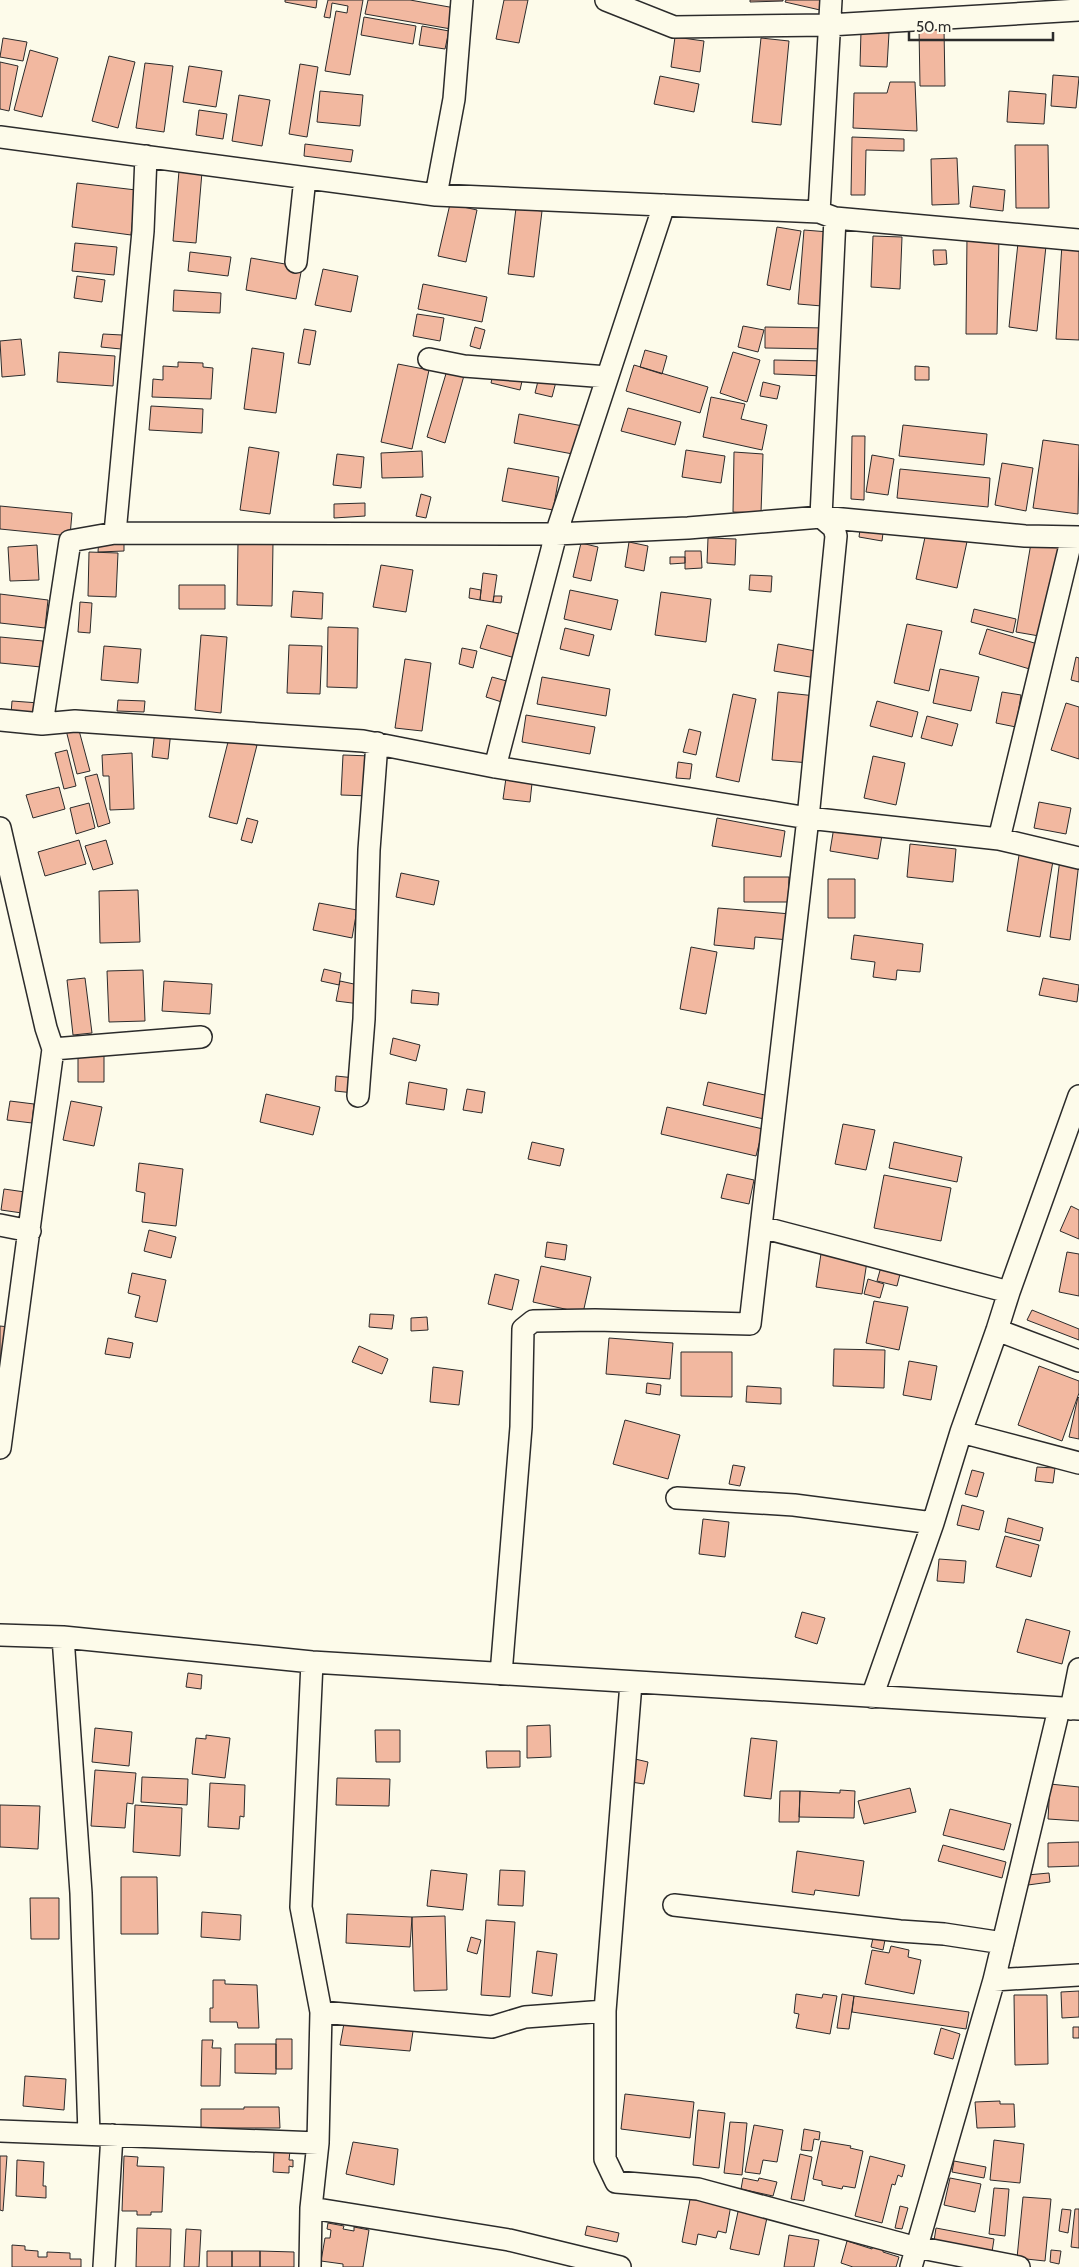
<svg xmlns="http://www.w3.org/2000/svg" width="1079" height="2267" viewBox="0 0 1079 2267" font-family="Cabin,sans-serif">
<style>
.building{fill:#f2b8a0;stroke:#2b2b2b}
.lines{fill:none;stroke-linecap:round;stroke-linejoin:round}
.minor-casing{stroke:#2b2b2b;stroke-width:24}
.minor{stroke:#fdfbea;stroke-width:21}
</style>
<rect width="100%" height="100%" fill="#fdfbea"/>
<path class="building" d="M285 0H317L316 8 285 2Z
M328 0H363L350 75 325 71 336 11 347 13 348 6 332 3 330 18 324 17Z
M368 0H410L455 8 451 29 365 14Z
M504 0H528L519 43 496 39Z
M750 0H783V1L750 2Z
M786 0H822L820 10 785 2Z
M364 17 416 26 413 44 361 35Z
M422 26 449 31 445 49 419 45Z
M919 29H944L945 86H920Z
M861 31 889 33 887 67 860 66Z
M675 37 704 41 700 72 671 67Z
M3 38 27 42 23 61 0 57Z
M761 38 789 41 781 125 752 122Z
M30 50 58 58 42 117 14 110Z
M109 56 135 62 118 128 92 121Z
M0 62 18 66 9 111 0 109Z
M145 63 173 66 164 132 136 128Z
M300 64 318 67 307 137 289 134Z
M189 66 222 71 216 107 183 102Z
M1053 75 1079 77 1076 108 1051 106Z
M660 76 699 84 694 112 654 104Z
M890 82H915L917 131 853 128 854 93H887Z
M320 91 363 95 360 126 317 122Z
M1009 91 1046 94 1044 124 1007 122Z
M239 95 270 100 262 146 232 141Z
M199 110 227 114 223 139 196 135Z
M852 137 904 139V151L866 150 865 195H851Z
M305 144 353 150 351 162 304 156Z
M1015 145H1048L1049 208H1016Z
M957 158 959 204 932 205 931 159Z
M179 171 202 172 196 243 173 241Z
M77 183 136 190 131 235 72 227Z
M973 186 1005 190 1003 211 970 207Z
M450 204 477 210 466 262 438 256Z
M516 208 542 211 534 277 508 274Z
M777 227 801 231 790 290 767 285Z
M804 230 829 232 822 306 798 304Z
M873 236 902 237 900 289 871 287Z
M967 236H999L997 334H966Z
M75 243 117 247 114 275 72 271Z
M1018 243 1046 246 1037 331 1009 327Z
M1062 244 1079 246V340L1056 339Z
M933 250H946L947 264 934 265Z
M190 252 231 257 228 276 188 271Z
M251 258 302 267 296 299 246 290Z
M323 269 358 276 351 312 315 305Z
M77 276 105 280 102 302 74 298Z
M423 284 487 297 482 322 418 309Z
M174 290 221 293 220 313 173 311Z
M417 314 444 318 440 341 413 336Z
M743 326 764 330 758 352 738 347Z
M475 327 485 330 480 349 470 346Z
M765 327 827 328V349L765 348Z
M304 329 316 331 310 365 298 363Z
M103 334 122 335 121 349 101 347Z
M21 339 25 375 2 377 0 341Z
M252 348 284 353 276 413 244 409Z
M645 350 667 356 662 374 640 367Z
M59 352 115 356 113 386 57 382Z
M733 352 760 360 747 402 720 393Z
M774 360 826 361 825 376 774 374Z
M178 362 203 363V367L213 368 211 399 152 397 153 379 163 380V366L178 367Z
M398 364 429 370 412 449 381 442Z
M634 365 708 387 700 413 626 391Z
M915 366 929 367V380H915Z
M448 367 465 372 445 443 427 437Z
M494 370 523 377 520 390 491 383Z
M540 373 557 378 552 397 535 393Z
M763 382 780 386 777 399 760 396Z
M711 397 745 404 741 419 767 425 762 450 703 437Z
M151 406 203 409 202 433 149 430Z
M628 408 681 422 675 445 621 431Z
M519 414 583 426 578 455 514 443Z
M903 425 987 434 984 465 899 456Z
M852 436H865L864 500 851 499Z
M1043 440 1079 445 1078 514 1033 508Z
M249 447 279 452 270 514 240 510Z
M686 450 725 456 721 483 682 477Z
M422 451 423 477 382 478 381 453Z
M734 452 763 454 761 513 733 512Z
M337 454 364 457 361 488 333 485Z
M872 455 894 459 888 495 866 492Z
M1002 463 1033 468 1026 511 995 505Z
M508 468 559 477 553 510 502 501Z
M900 469 990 478 988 507 897 498Z
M421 494 431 497 426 518 416 516Z
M365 503V516L334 518V504Z
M0 506 72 513 70 536 0 529Z
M861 522 884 525 882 541 859 537Z
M927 528 968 537 957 588 916 579Z
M99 536 124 538V551L98 552Z
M1032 537 1061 542 1045 637 1016 632Z
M708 538 736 539 735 565 707 563Z
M238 542 273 543 272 606 237 605Z
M629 542 648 546 644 571 625 567Z
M581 543 598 547 591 581 573 577Z
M37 545 39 580 10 581 8 547Z
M685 551H701L702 568 685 569Z
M89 552 118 553 116 597 88 596Z
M670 557H685V563L670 564Z
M381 565 413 570 406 612 373 607Z
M483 573 497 575 493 602 480 600Z
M750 575 772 576 771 592 749 590Z
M179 585H225V609H179Z
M470 588 481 590 480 600 469 598Z
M570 590 618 600 611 630 564 619Z
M293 591 323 593 322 619 291 617Z
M661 592 711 599 706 642 655 635Z
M0 594 48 600 45 628 0 623Z
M494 596H502L501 603 493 602Z
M80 602 92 603 90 633 78 632Z
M974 609 1016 619 1013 633 971 622Z
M907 624 942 631 929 691 894 683Z
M487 625 529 637 522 660 480 648Z
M328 627 358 628 357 688 327 687Z
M565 628 594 635 589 656 560 649Z
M987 629 1041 645 1033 670 979 654Z
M201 635 227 637 221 713 195 710Z
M0 637 43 641 41 667 0 663Z
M778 644 821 652 816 678 774 671Z
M289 645 322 646 320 694 287 693Z
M104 646 141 649 138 683 101 680Z
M462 648 477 651 473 668 459 664Z
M1076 657 1079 658V682L1071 680Z
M405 659 431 663 422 731 395 728Z
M940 669 979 677 971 711 933 703Z
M492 677 514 683 508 704 486 697Z
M542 677 610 689 606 716 537 704Z
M778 692 816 696 810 763 772 760Z
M1002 692 1021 695 1016 727 996 723Z
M733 694 756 699 739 782 716 777Z
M118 700 145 701 144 712 117 711Z
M12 701 39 703 38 716 11 714Z
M877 701 918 712 912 737 870 726Z
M1066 703 1079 707V759L1051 750Z
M526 715 595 727 590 754 522 742Z
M927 716 958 724 952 746 921 738Z
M77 723 90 771 77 774 65 726Z
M689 729 701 732 696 755 683 752Z
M155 730 171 731 168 759 152 757Z
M229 738 257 745 237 824 209 817Z
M67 750 76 786 64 789 55 753Z
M132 753 134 809 110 810 109 776H103L102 755Z
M343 755 371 756 370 796 341 795Z
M873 756 905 763 896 805 864 798Z
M678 762 692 764 690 779 676 778Z
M507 771 533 774 530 802 503 799Z
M97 774 110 823 98 827 85 777Z
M59 787 65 809 33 818 26 795Z
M1039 802 1071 808 1066 834 1034 828Z
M89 803 95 828 76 834 70 808Z
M247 818 258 821 252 843 241 840Z
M717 818 785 831 781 857 712 846Z
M834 827 882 835 878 859 830 851Z
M79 840 86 864 45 876 38 852Z
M106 840 113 864 93 870 85 846Z
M910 844 956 849 953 882 907 877Z
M1020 849 1054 855 1040 937 1007 931Z
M1060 859 1079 862 1070 940 1050 937Z
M401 873 439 881 434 905 396 897Z
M744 877H789L788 902H744Z
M828 879H855V918H828Z
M138 890 140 942 100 943 99 891Z
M319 903 357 910 352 938 313 930Z
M718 908 791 914 789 940 755 937 754 949 714 945Z
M854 935 923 944 920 972 897 970 896 980 873 977 875 962 851 959Z
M691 947 717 952 706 1014 680 1009Z
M324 969 341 973 339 985 321 981Z
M143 970 145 1021 109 1022 107 971Z
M85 978 92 1033 73 1035 67 980Z
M1043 978 1079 985 1077 1002 1039 995Z
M164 981 212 984 210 1014 162 1011Z
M340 981 363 986 360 1004 336 1001Z
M412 990 439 993 438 1005 411 1003Z
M393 1038 420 1045 416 1061 390 1054Z
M78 1054H104V1082H78Z
M336 1076 355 1078 354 1093 335 1091Z
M409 1082 447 1089 444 1110 406 1104Z
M708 1082 769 1096 764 1119 703 1105Z
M467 1089 485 1092 482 1113 463 1110Z
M266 1094 320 1107 313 1135 260 1122Z
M10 1101 34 1104 32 1123 7 1120Z
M71 1101 102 1107 94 1146 63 1140Z
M667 1107 763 1129 756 1156 661 1134Z
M843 1124 875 1130 866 1170 835 1164Z
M532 1142 564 1149 560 1166 528 1159Z
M894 1142 962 1157 957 1182 889 1168Z
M139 1163 183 1169 176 1226 142 1222 145 1193 136 1191Z
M727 1174 754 1180 749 1204 721 1198Z
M884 1175 951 1188 941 1241 874 1228Z
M4 1189 32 1193 29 1214 1 1210Z
M1071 1206 1079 1210V1239L1060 1231Z
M149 1230 176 1237 171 1258 144 1251Z
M547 1242 567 1245 565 1260 545 1257Z
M822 1247 868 1255 862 1294 816 1287Z
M1067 1252 1079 1254V1296L1059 1292Z
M883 1260 902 1266 897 1286 877 1281Z
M541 1266 591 1277 583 1313 533 1302Z
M132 1273 166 1280 157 1322 135 1317 140 1296 128 1293Z
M495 1274 519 1280 512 1310 488 1304Z
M868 1279 884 1284 880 1298 864 1294Z
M874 1301 908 1307 899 1350 866 1343Z
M1032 1310 1079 1329V1340L1027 1320Z
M370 1314 394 1315 392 1329 369 1327Z
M427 1317 428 1330 411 1331V1318Z
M0 1326 9 1327 4 1356H0Z
M108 1338 133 1343 130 1358 105 1354Z
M609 1338 673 1343 670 1379 606 1374Z
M359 1346 388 1359 382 1374 352 1362Z
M834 1349 885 1350 884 1388 833 1386Z
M681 1352H732V1397L681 1396Z
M909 1361 937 1366 931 1400 903 1395Z
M1039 1366 1079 1381V1393L1062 1441 1018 1425Z
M433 1367 463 1371 459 1405 430 1402Z
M647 1383 661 1385 660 1395 646 1393Z
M747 1386 781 1388V1404L746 1402Z
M1078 1397 1079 1398V1439L1069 1437Z
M625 1420 680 1435 668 1479 613 1464Z
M733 1465 745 1467 740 1486 729 1484Z
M1037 1467 1055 1468 1053 1483 1035 1481Z
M972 1470 984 1473 977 1497 965 1494Z
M962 1505 984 1511 979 1530 957 1525Z
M1008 1518 1043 1528 1040 1541 1005 1532Z
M703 1519 729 1522 725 1557 699 1554Z
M1005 1536 1039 1545 1031 1577 996 1567Z
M939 1559 966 1561 964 1583 937 1581Z
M802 1612 825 1618 817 1644 795 1637Z
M1026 1619 1070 1631 1062 1664 1017 1652Z
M188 1673 202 1675 201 1689 186 1687Z
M550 1725 551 1757 527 1758V1726Z
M95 1728 132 1732 129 1766 92 1762Z
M375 1730H400V1762H376Z
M206 1735 230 1738 225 1778 192 1774 196 1738 206 1739Z
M751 1738 777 1741 771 1799 744 1796Z
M486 1751H520V1767L487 1768Z
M635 1759 648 1762 644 1784 631 1782Z
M95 1770 136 1773 133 1804 127 1803 125 1828 91 1826Z
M142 1777 188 1779 187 1805 141 1802Z
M337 1778 390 1779 389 1806 336 1805Z
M210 1783 245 1785 244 1817 240 1816 239 1829 208 1827Z
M1050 1784 1079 1787V1821L1048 1819Z
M910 1788 916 1812 864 1824 858 1801Z
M840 1790 855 1791 854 1818 799 1817 800 1791 840 1793Z
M780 1791H800L799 1822H779Z
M0 1805 40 1806 38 1849 0 1847Z
M135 1805 182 1808 180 1856 133 1852Z
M950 1809 1011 1824 1004 1850 943 1835Z
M1079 1842V1866L1048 1867V1843Z
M943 1845 1006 1862 1002 1878 938 1861Z
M797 1851 864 1861 859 1896 815 1890 814 1895 792 1892Z
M431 1870 467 1874 463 1910 427 1906Z
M500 1870 525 1871 523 1906 498 1905Z
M1049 1873 1050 1882 1028 1885 1027 1875Z
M121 1877H157L158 1934H121Z
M30 1898H59V1939H31Z
M202 1912 241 1915 240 1940 201 1937Z
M347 1914 412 1917 410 1947 346 1943Z
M445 1916 447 1990 414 1991 412 1917Z
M486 1920 515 1922 510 1997 481 1995Z
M471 1937 481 1940 477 1954 467 1951Z
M873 1938 885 1940 883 1950 871 1947Z
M891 1946 909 1950 908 1957 921 1960 914 1994 865 1984 872 1950 889 1953Z
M537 1951 557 1954 552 1996 532 1993Z
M213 1980H225V1984L257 1985 259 2028H238L237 2022H210V2008H213Z
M1079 1991V2017L1062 2018 1061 1992Z
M796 1994 822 1998 823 1994 837 1996 830 2034 796 2028 799 2014 794 2013Z
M842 1994 854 1996 849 2029 837 2028Z
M1014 1995H1047L1048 2064 1015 2065Z
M854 1996 969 2012 966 2029 852 2012Z
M345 2018 414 2025 410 2051 340 2045Z
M1073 2027H1079V2038H1073Z
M941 2028 960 2034 953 2059 934 2054Z
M276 2039H292V2069H276Z
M202 2040H213L212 2048H221L220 2086H201Z
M235 2044H276V2074L235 2073Z
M25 2076 66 2079 64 2110 23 2106Z
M625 2094 694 2102 690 2138 621 2129Z
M1000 2101V2104H1014L1015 2127 977 2128 975 2102Z
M244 2107H279L280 2128H201V2109H244Z
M698 2110 725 2113 719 2168 693 2165Z
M730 2122 747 2123 742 2175 724 2173Z
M754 2125 783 2130 777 2162 763 2160 760 2174 745 2172Z
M804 2129 820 2132 819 2140 814 2139 812 2151 801 2150Z
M994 2140 1024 2144 1020 2183 990 2180Z
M821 2141 851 2146 850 2148 863 2151 855 2188 843 2186 842 2189 822 2185V2181L813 2179Z
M353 2142 398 2149 394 2185 346 2174Z
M274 2151H290L289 2160H293V2167L289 2166V2173L273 2172Z
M800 2154 812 2157 804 2201 791 2199Z
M0 2156H7L3 2211 0 2210Z
M124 2156 138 2157 137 2166 164 2167 162 2212H151V2215H137V2211H122Z
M870 2156 905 2165 902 2177 898 2175 895 2185 892 2184 882 2223 855 2216Z
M17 2160 44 2162 43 2186H46V2198L16 2196Z
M954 2161 986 2167 984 2178 952 2172Z
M743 2178 758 2181 759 2178 777 2182 773 2196 741 2189Z
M950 2178 981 2184 975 2212 944 2205Z
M994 2188 1009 2189 1005 2236 989 2234Z
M691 2194 731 2205 726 2233 718 2231 716 2238 698 2234 696 2245 682 2242Z
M1023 2197 1051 2199 1045 2261 1017 2258Z
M900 2206 908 2208 902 2229 895 2228Z
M739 2207 768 2213 759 2255 730 2249Z
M1062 2209 1071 2210 1068 2233 1059 2231Z
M1075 2209H1079V2248L1071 2247Z
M328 2223 344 2226 343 2229 354 2231V2227L369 2230 363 2267H343V2264L321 2261 325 2238H330L331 2230 327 2229Z
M587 2226 619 2233 617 2242 585 2235Z
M137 2228 171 2229 170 2267H136Z
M936 2228 994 2239 992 2252 934 2241Z
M186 2229 201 2230 199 2267H184Z
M789 2235 819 2240 814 2267H784Z
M847 2241 872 2249 873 2246 883 2249V2252L899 2257 896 2267H853L841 2263Z
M12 2245 25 2246V2250L38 2251V2257H47V2252L70 2253V2259H81V2267H12Z
M1051 2250 1061 2251 1059 2264 1050 2262Z
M207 2251H232V2267H207Z
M232 2251H260V2267H232Z
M260 2251 294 2252V2267H260Z"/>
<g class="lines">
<defs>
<path id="minor" d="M606 0 674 27 829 25 1079 10
M0 137 436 195 819 212 835 218 1079 240
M436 195 454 99 462 0
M819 212 831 0
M835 218 821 517 834 528 836 536 808 818 761 1227 1009 1292
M296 262 305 178
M429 359 464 366 607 377
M115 533 143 231 146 156
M0 720 42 724 75 721 363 741 495 767 808 818 999 839 1079 858
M42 724 70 541 115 533 556 534 688 528 821 517 1025 536 1079 537
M495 767 556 534 664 205
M0 828 46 1028 53 1049 0 1448
M999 839 1072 537
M53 1049 201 1037
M358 1096 364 1019 369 850 377 743
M0 1225 30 1231
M997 1330 1079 1361
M961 1432 1079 1463
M677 1498 794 1505 933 1523
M0 1635 63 1637 312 1662 1079 1709
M63 1637 81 1893 89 2134
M501 1674 521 1427 523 1329 533 1321 595 1320 750 1324 761 1227
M631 1683 605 2011V2159L616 2182 698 2189 906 2245 1019 2267
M872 1697 933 1523 961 1432 997 1330 1009 1292 1079 1096
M1071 1709 1079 1669
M674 1905 900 1931 944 1934 1003 1943
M994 1980 1079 1975
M321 2012 492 2027 525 2017 605 2011
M0 2131 318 2143
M311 2208 509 2240 620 2267
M104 2267 112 2135
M310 2267 311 2208 318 2143 321 2012 301 1907 312 1662
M911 2267 994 1980 1059 1709"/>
</defs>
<use href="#minor" class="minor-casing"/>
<use href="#minor" class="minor"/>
</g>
<path d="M909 32v8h144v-8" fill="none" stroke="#2b2b2b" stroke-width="2.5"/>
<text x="916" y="32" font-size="15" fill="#2b2b2b" stroke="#fdfbea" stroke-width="4" paint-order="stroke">50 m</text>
</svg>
